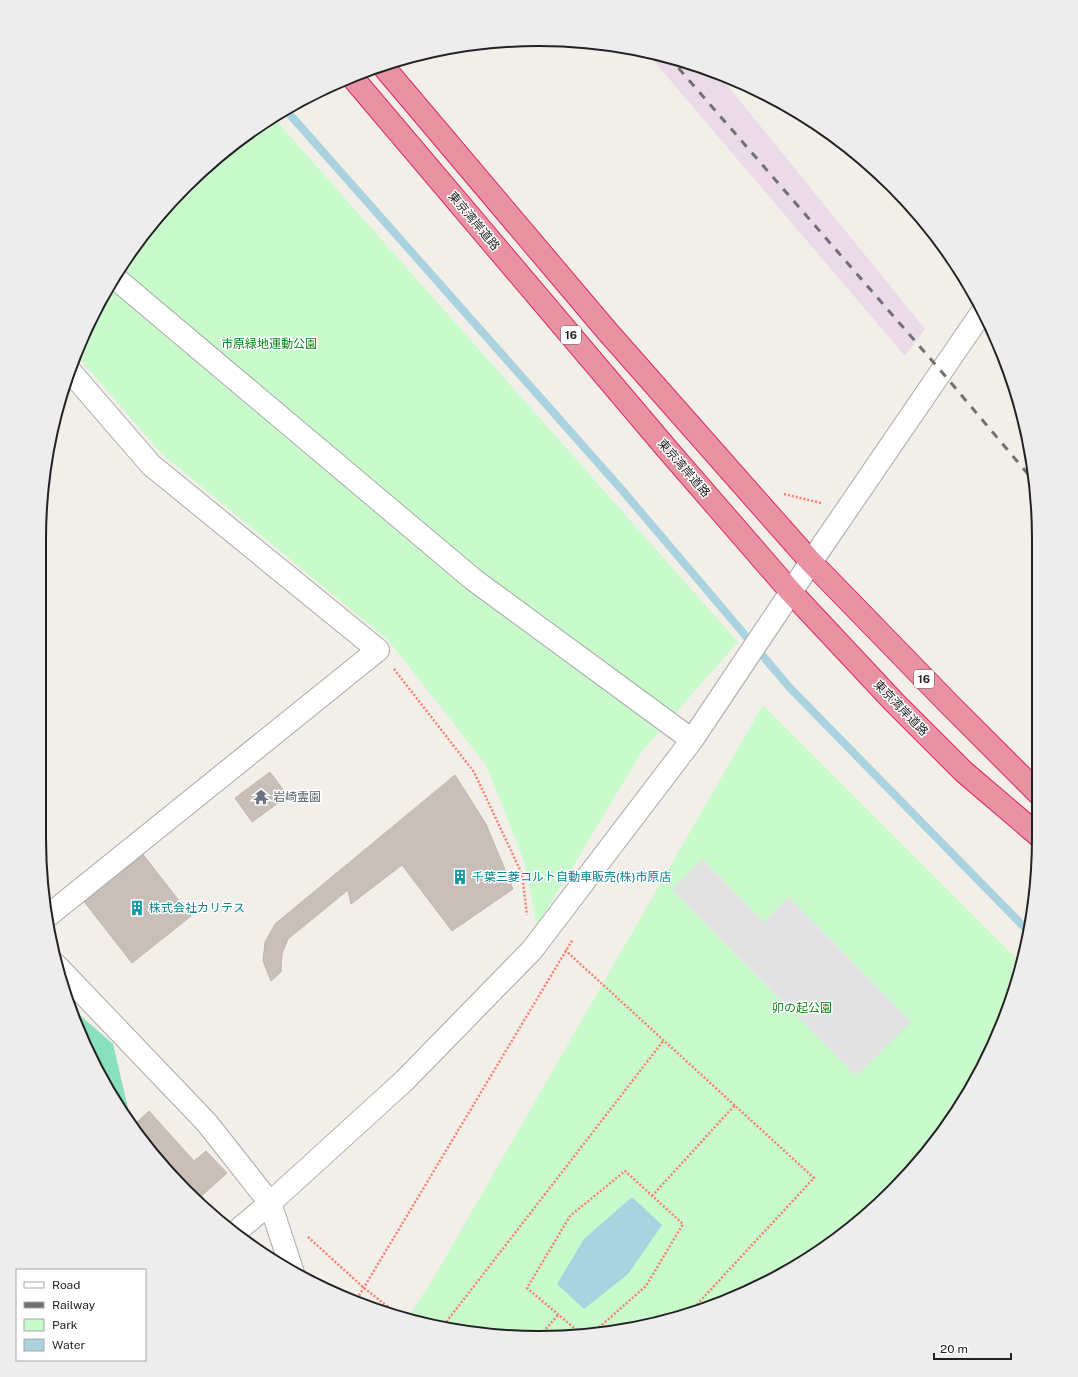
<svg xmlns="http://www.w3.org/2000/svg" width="1078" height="1377" viewBox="0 0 1078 1377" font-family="'Public Sans','Noto Sans JP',sans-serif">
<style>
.industrial{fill:#ebdbe8}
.park{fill:#c8facc}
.pitch{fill:#88e0be}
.parking{fill:#e2e2e2}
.water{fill:#aad3df}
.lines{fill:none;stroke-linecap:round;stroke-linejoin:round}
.stream{stroke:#aad3df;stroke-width:8}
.building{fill:#c7bfb8;stroke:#c4b6ab}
.minor-casing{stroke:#a9a9a9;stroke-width:24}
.highway-casing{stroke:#dc2a67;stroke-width:24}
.path{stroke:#fa8072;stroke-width:2.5;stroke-dasharray:2 2;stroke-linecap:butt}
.minor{stroke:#fff;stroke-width:22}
.highway{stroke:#e892a2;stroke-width:22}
.rail{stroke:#707070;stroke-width:3;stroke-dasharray:8 8;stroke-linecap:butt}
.labels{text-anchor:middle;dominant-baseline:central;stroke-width:3;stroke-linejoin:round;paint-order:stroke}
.shield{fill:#fff;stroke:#646464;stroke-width:1}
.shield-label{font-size:11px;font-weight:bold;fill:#222}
.street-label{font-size:12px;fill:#222;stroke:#fff}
.park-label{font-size:12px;fill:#0c8416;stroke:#fff}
.worship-label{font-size:12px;fill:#5b616d;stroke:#fff;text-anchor:start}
.culture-label{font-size:12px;fill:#0d838f;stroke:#fff;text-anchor:start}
.rim{fill:none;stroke:#222;stroke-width:2}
</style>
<rect width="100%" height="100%" fill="#f2efe9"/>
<path class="industrial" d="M647 53 668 56 719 75 925 329 905 356Z"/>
<path class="park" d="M273 117 738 642 643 750 537 926 524 861 486 765 388 640 162 454 76 355 106 289 142 234 210 163Z
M763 705 1021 963 1001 1030 955 1116 869 1214 789 1271 669 1321 539 1338 406 1320 433 1279Z"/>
<path class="pitch" d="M74 1010 113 1044 128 1108 124 1112 106 1088Z"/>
<path class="parking" d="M702 859 764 922 789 897 911 1022 856 1076 672 890Z"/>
<path class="water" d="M632 1197 662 1225 628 1274 584 1309 557 1284 584 1239Z"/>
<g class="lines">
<path class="stream" d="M285 109 622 490 790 688 1030 933"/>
</g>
<path class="building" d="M270 772 288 796 252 822 235 798Z
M455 775 486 824 513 889 452 931 402 865 351 904 348 890 288 939 282 954 281 972 271 981 263 961 265 942 275 924Z
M141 852 191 916 132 963 82 899Z
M149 1111 194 1161 206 1151 227 1173 197 1200 183 1188 134 1125Z"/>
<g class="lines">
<defs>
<path id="minor" d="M114 277 474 580 692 740
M49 915 378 650 151 465 69 370
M56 965 207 1123 270 1203 293 1273
M237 1231 270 1203 404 1081 532 950 692 740 811 562 982 312"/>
<path id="highway" d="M382 65 607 331 811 562 949 704 1039 794
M352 77 667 449 791 592 893 701 964 772 1039 836"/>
</defs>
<use href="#minor" class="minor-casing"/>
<use href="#highway" class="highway-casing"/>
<path class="path" d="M967 292 971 287
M784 494 821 503
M394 669 474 772 522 874 527 915
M565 950 814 1178 690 1312
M652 1196 735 1105
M308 1237 364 1288 401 1317
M357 1299 573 939
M444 1325 664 1040
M580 1333 527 1288 570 1216 625 1171 683 1224 646 1286 595 1331
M538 1338 558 1315"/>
<use href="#minor" class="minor"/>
<use href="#highway" class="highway"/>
<path class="rail" d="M668 56 941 371 1033 480"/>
</g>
<defs>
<symbol id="temple-bare" viewBox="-9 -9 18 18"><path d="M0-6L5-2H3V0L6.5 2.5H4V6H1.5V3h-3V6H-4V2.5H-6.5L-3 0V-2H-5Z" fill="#6b7280" stroke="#fff" stroke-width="2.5" paint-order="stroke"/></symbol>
<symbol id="building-bare" viewBox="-9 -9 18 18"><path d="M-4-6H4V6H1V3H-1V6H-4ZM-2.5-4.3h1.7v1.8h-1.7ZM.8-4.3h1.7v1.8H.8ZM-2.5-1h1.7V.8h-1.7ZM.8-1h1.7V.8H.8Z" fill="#0f9aa8" stroke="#fff" stroke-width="2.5" paint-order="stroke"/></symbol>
</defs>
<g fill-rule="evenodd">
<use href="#temple-bare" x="250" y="786" width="22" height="22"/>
<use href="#building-bare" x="449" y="866" width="22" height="22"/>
<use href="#building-bare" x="126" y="897" width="22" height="22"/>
</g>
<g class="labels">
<g class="shield">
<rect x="561" y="326" width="20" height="18" rx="3"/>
<rect x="914" y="670" width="20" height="18" rx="3"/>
</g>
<g class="shield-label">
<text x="571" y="335">16</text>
<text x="924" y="679">16</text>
</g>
<g class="street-label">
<text transform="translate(474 221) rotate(50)">東京湾岸道路</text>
<text transform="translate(684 468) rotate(49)">東京湾岸道路</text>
<text transform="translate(901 708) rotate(46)">東京湾岸道路</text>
</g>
<g class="park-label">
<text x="269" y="344">市原緑地運動公園</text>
<text x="802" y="1008">卯の起公園</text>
</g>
<g class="worship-label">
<text x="273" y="797">岩崎霊園</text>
</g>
<g class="culture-label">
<text x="472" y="877">千葉三菱コルト自動車販売(株)市原店</text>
<text x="149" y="908">株式会社カリテス</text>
</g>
</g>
<path d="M0 0H1078V1377H0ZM539 46H539A493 493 0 0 1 1032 539V838A493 493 0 0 1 539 1331H539A493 493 0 0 1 46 838V539A493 493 0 0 1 539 46Z" fill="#ededed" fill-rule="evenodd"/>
<path class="rim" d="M539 46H539A493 493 0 0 1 1032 539V838A493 493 0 0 1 539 1331H539A493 493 0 0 1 46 838V539A493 493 0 0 1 539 46Z"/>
<rect x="16" y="1269" width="130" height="92" fill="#ffffff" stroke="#a7a7a7"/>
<rect x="24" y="1282" width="20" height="6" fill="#ffffff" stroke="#a7a7a7"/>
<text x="52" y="1289" font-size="12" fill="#222222">Road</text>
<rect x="24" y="1302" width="20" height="6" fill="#707070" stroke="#a7a7a7"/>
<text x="52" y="1309" font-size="12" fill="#222222">Railway</text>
<rect x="24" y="1319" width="20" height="12" fill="#c8facc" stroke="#a7a7a7"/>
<text x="52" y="1329" font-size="12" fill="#222222">Park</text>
<rect x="24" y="1339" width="20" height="12" fill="#aad3df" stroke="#a7a7a7"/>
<text x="52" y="1349" font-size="12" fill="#222222">Water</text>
<path d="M934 1353v6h77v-6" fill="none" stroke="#222222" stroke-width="2"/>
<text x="940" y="1353" font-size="12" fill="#222222" stroke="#ffffff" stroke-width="3" paint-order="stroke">20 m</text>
</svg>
